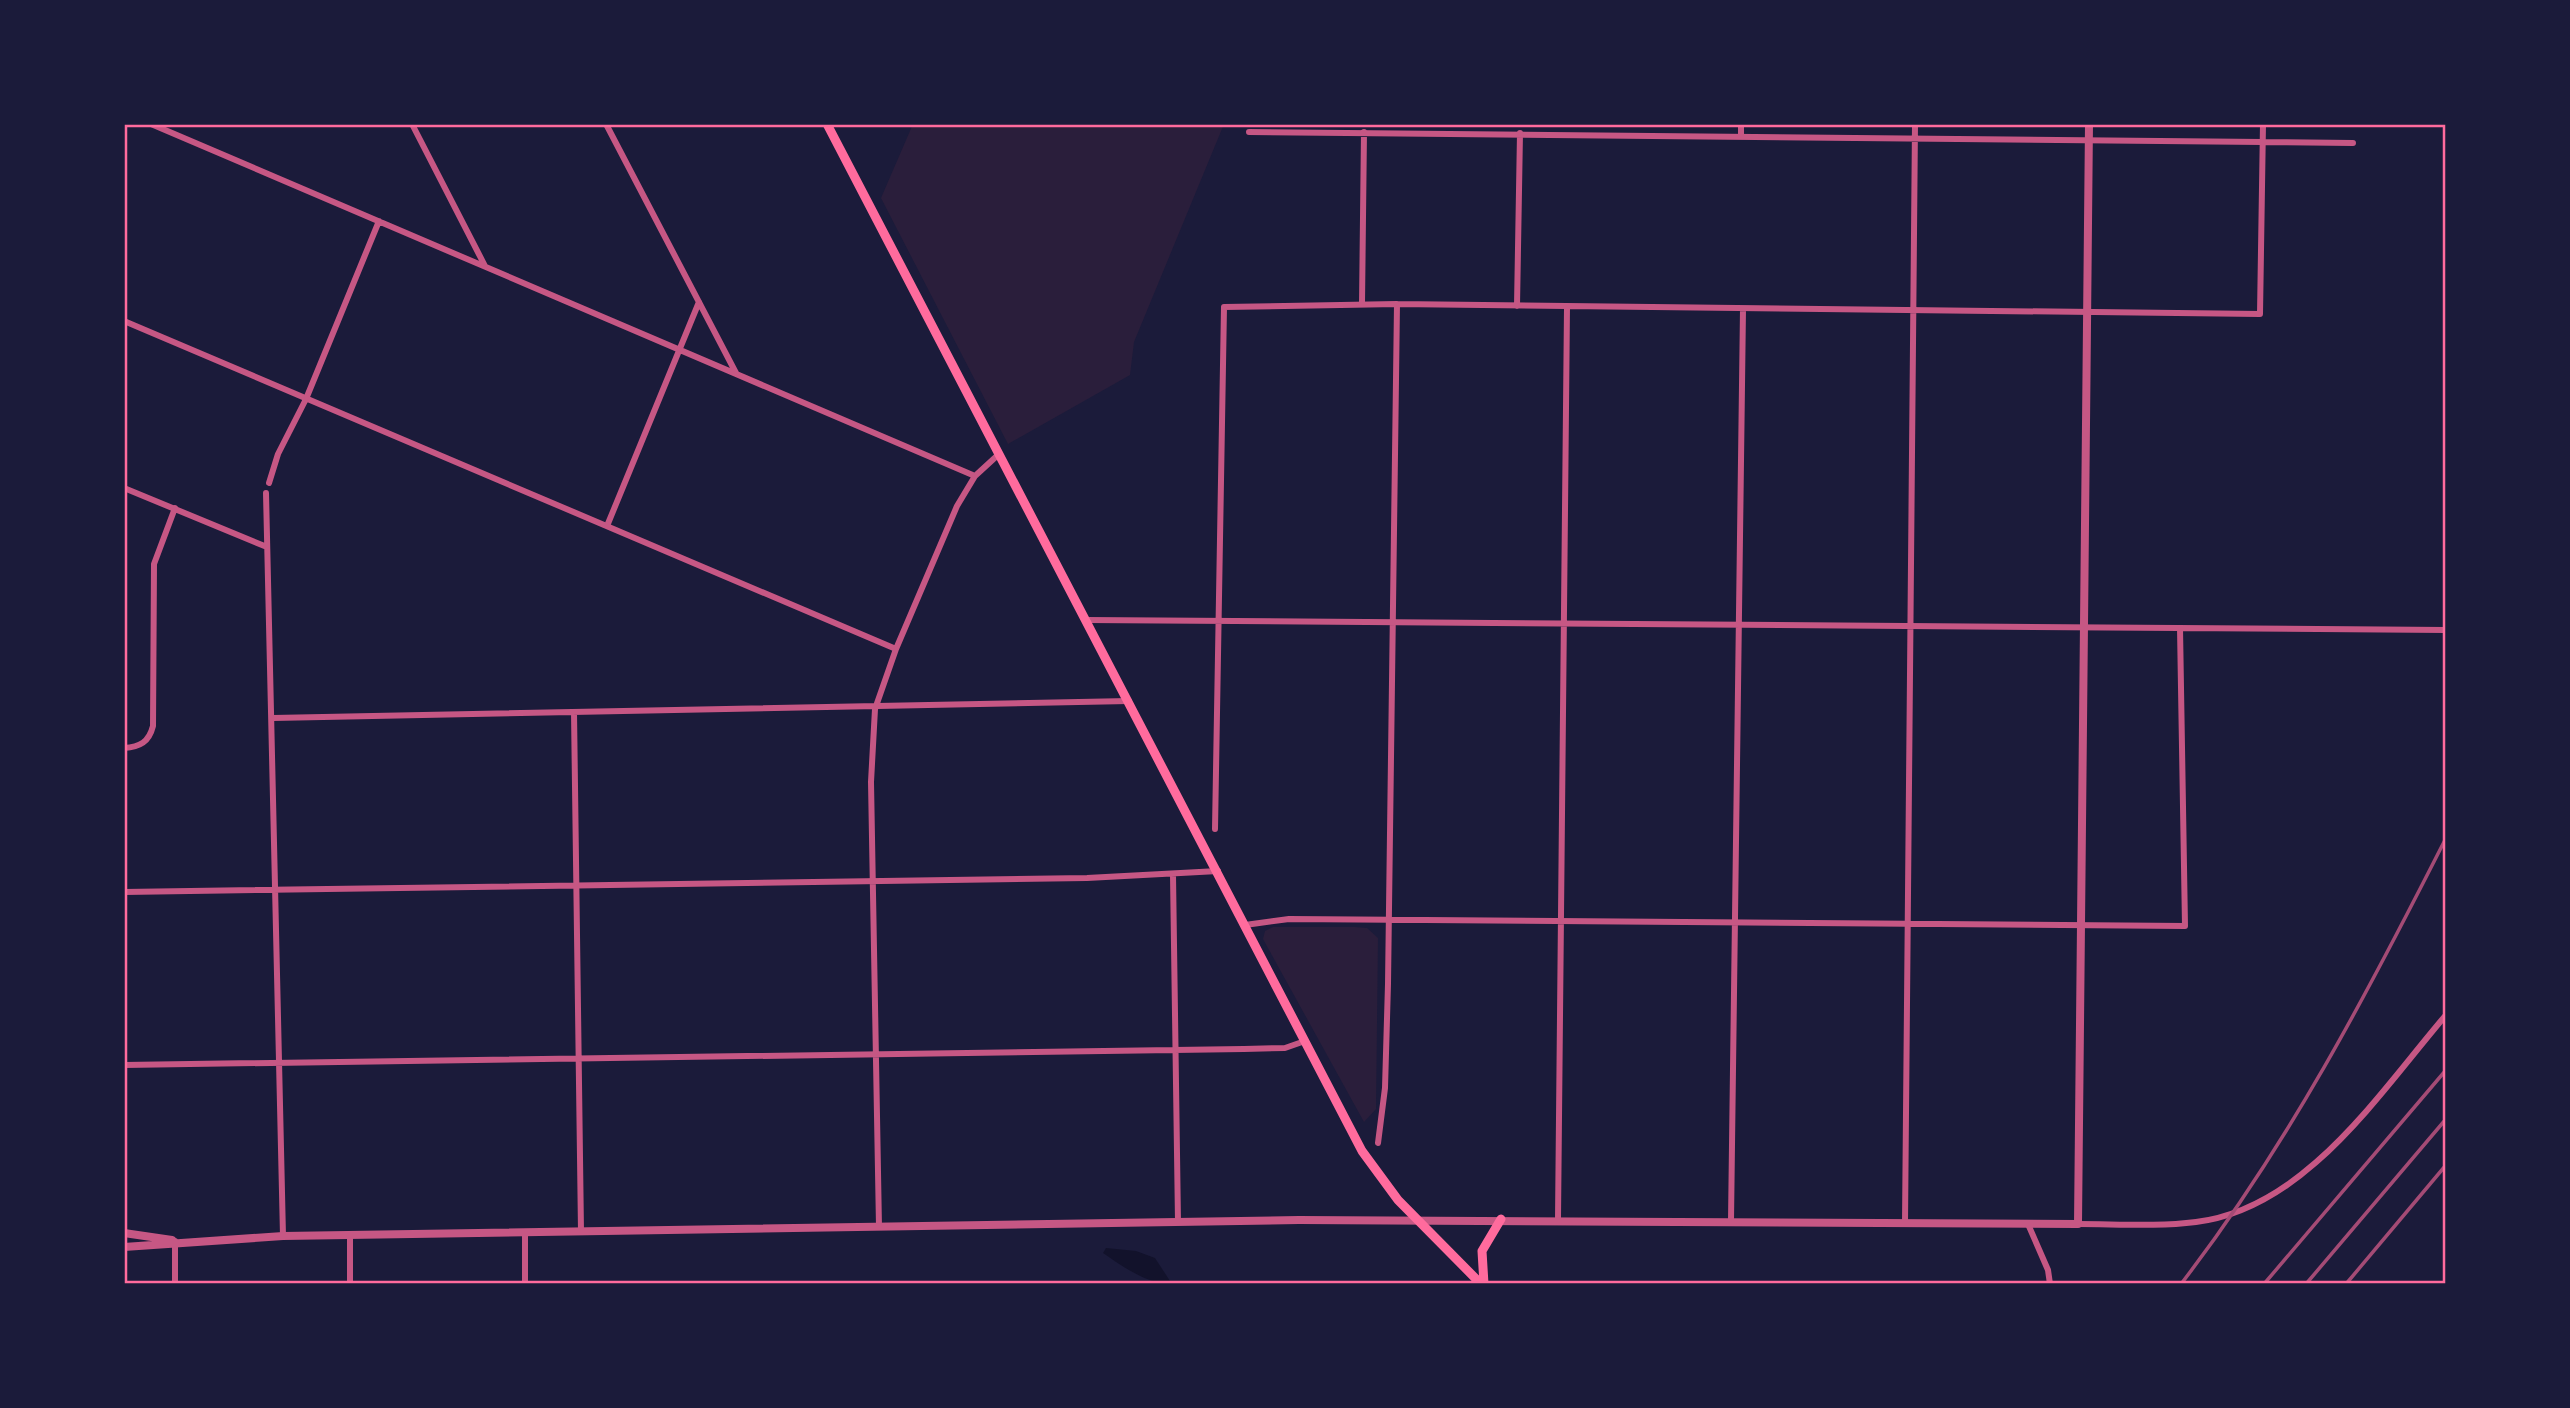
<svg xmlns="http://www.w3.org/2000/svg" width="2570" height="1408" viewBox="0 0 2570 1408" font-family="Roboto,sans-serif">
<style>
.green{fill:#2a1e3b}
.water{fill:#12122b}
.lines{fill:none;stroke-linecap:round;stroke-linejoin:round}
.minor{stroke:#c65784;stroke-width:6}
.tertiary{stroke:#c65784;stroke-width:8}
.secondary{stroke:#ff6b9d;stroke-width:9}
.rail{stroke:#a44b75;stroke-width:3.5}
.neatline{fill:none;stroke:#ff6b9d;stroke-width:2.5}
</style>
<rect width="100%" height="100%" fill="#1b1b3a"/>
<path class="green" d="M913 124H1224L1134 342 1130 375 1008 444 881 198Z
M1273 927H1355L1367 928 1378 938 1376 1109 1364 1122 1263 939 1265 931Z"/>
<path class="water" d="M1106 1248 1136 1251 1155 1258 1172 1284C1147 1284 1123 1267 1103 1253Z"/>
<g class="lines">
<path class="minor" d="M151 124 975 476
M412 124 485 266
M606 124 736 373
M1249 132 2353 143
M1741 135V124
M1362 304 1364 132
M1517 306 1520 133
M124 321 896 649
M269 483 278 454 306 399 379 221
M124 488 267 547
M266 493 283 1236
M607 526 699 302
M1086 620 2446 630
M574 712 581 1231
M273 718 1129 701
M124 748C140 747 149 742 153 726L154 564 175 508
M1215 829 1224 307 1397 304 2260 314 2263 124
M1173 875 1178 1222
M124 892 1087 878 1218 871
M1245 925 1289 919 2185 926 2180 628
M124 1065 1244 1049 1285 1048 1305 1041
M1378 1143 1385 1088 1388 984 1397 304
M1558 1219 1567 307
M1731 1221 1743 309
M1905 1223 1915 124
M2028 1224 2048 1270 2050 1284
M2078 1224C2117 1224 2157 1227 2196 1222 2305 1209 2379 1093 2446 1015
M879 1227 871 782 875 709 896 649 957 506 975 476 999 454
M525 1232V1284
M350 1235V1284
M175 1284V1241"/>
<path class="tertiary" d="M124 1233 172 1240
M124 1247 283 1236 1299 1220 2078 1224 2089 124"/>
<path class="secondary" d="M827 124 1362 1151 1398 1200 1481 1284
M1484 1284 1482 1251 1501 1219"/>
<path class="rail" d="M2181 1284C2288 1145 2367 994 2446 838
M2264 1284 2446 1070
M2306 1284 2446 1119
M2346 1284 2446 1165"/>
</g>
<rect width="2570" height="1408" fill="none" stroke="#1b1b3a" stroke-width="252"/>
<rect x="126" y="126" width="2318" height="1156" class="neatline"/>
</svg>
